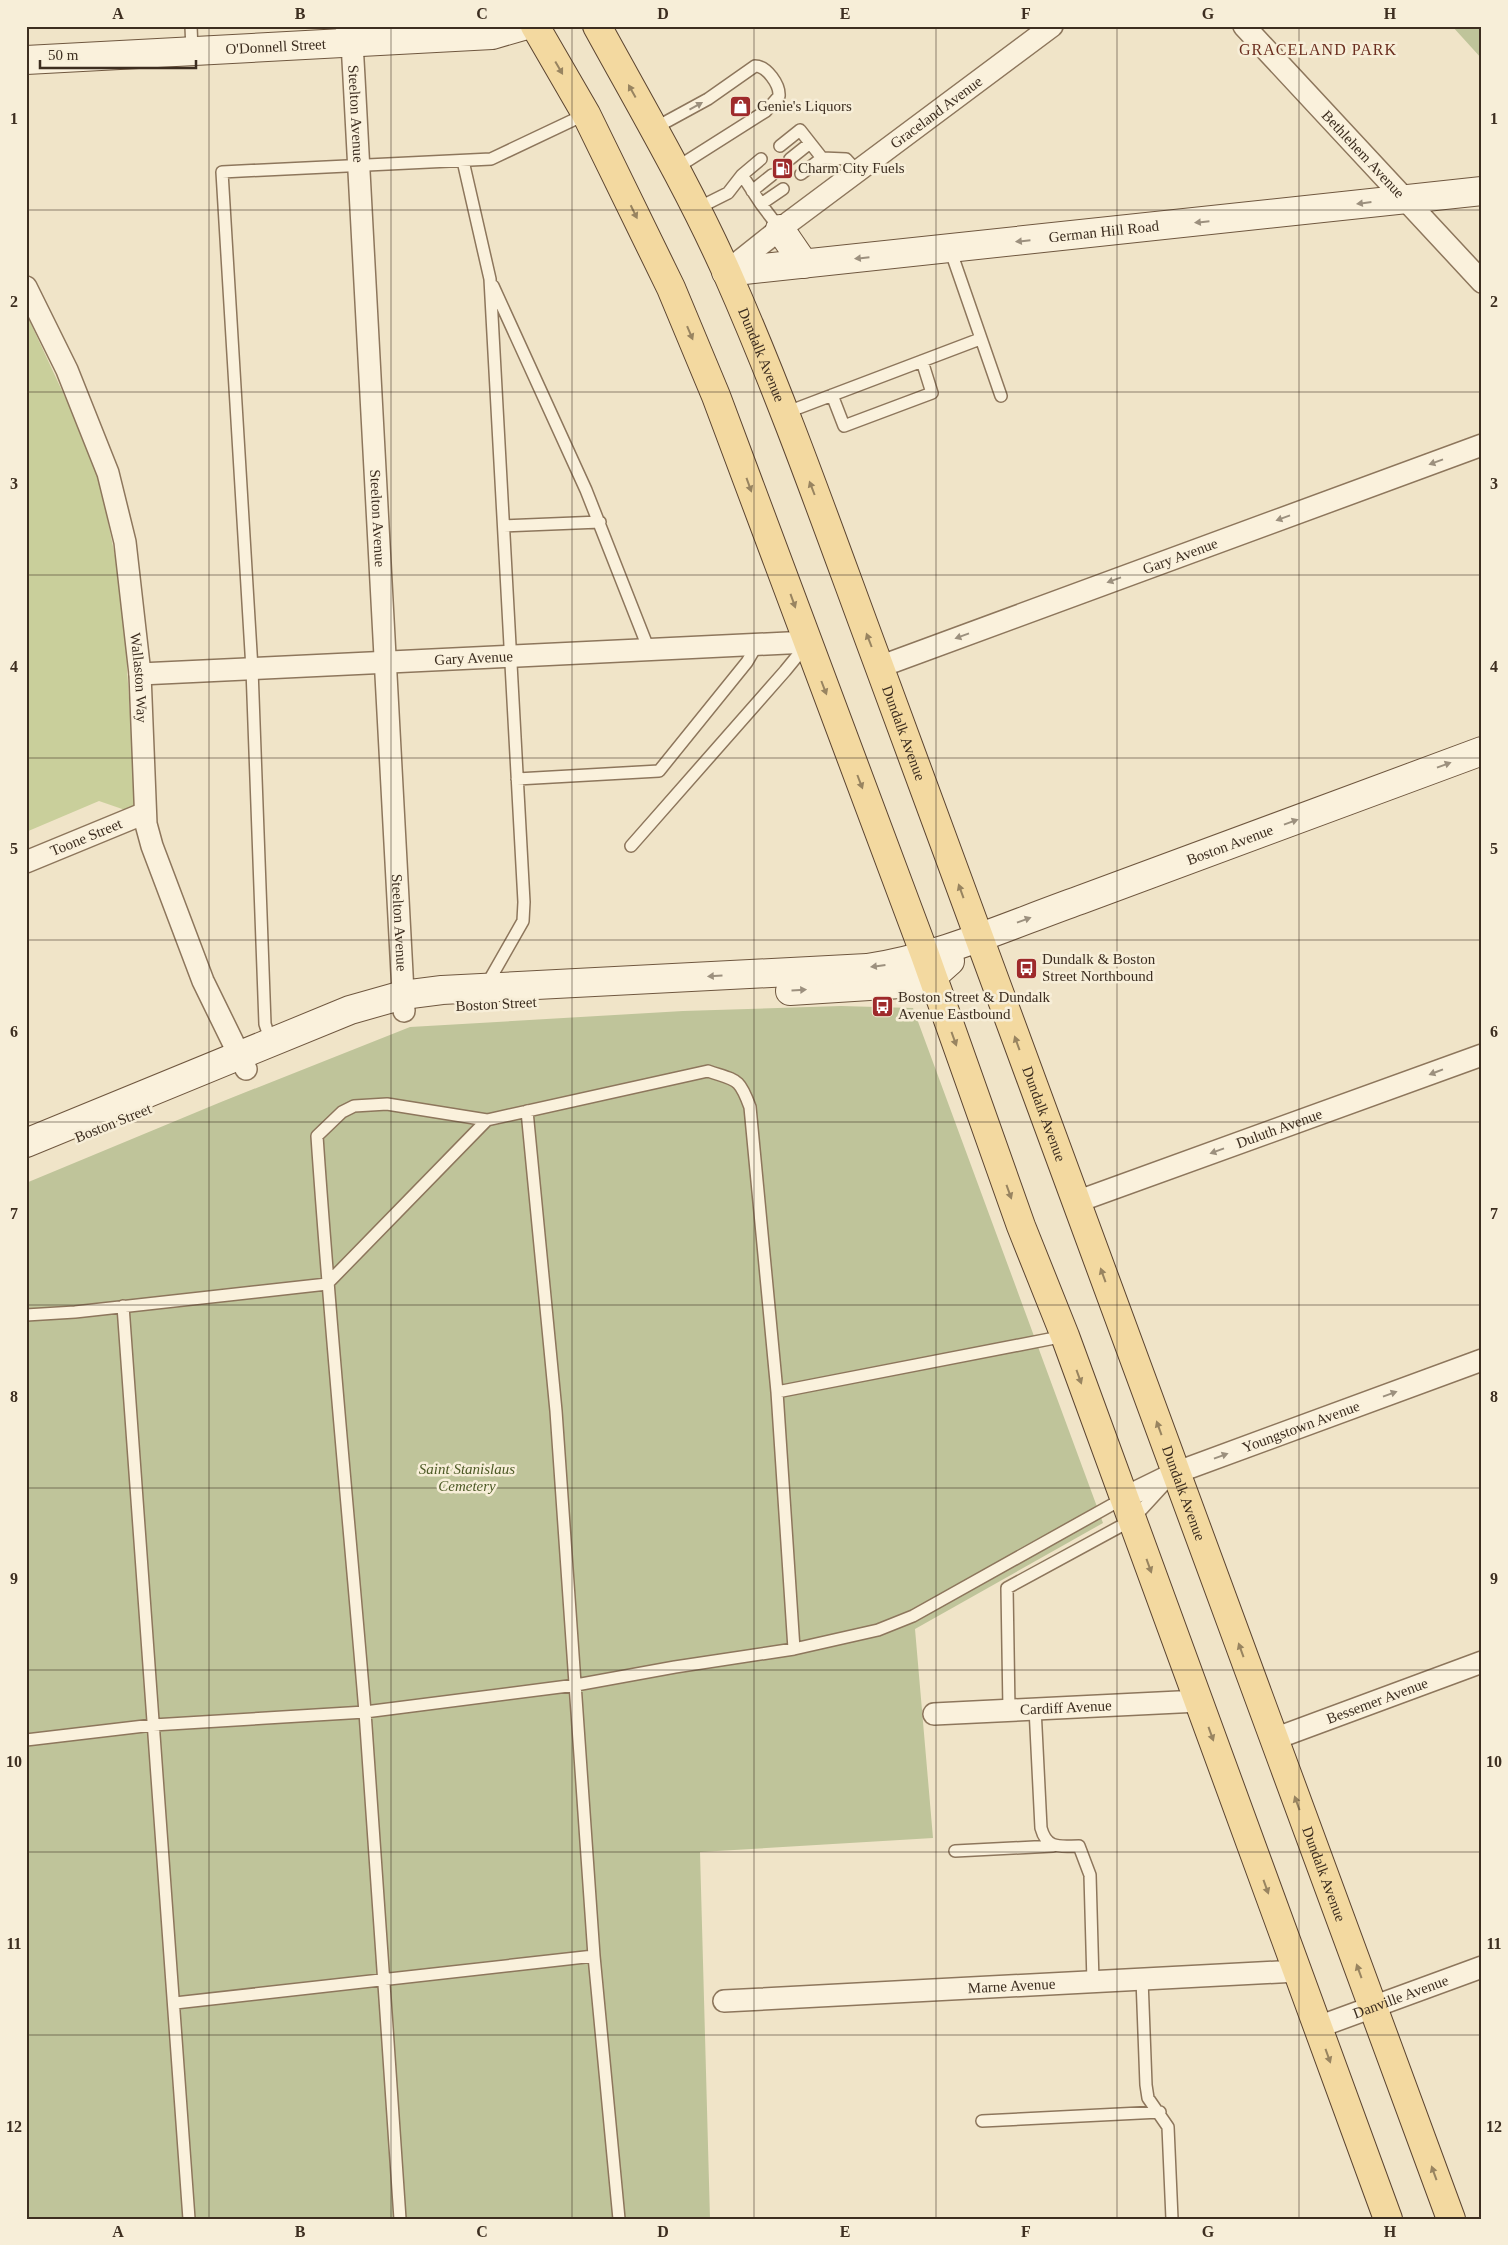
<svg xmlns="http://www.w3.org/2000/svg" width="1508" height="2245" viewBox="0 0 1508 2245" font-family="'Times New Roman',serif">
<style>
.green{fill:#c9cf9b}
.cemetery{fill:#bfc49a}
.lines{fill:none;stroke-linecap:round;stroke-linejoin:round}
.lane-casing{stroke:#8d765c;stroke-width:14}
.street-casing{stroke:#8d765c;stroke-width:24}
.secondary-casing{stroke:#6f573f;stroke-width:30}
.primary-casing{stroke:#5b4430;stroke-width:30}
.lane{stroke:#faf1dc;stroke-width:11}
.street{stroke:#faf1dc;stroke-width:21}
.secondary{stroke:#faf1dc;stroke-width:28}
.primary{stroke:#f3d9a0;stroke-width:28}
.oneway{fill:#988460}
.oneway2{fill:#9c907e}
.grid{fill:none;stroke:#3d2e20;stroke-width:1;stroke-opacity:0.55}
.labels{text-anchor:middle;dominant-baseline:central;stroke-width:5;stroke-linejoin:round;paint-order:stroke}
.street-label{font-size:15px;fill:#3d2e20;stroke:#f7eed8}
.poi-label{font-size:15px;fill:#3d2e20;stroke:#f7eed8;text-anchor:start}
.park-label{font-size:15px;font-style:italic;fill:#4d5a26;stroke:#f7eed8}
.neighbourhood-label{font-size:16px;letter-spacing:1px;fill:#6b2e1e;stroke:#f7eed8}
.neatline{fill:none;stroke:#3d2e20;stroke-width:2}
.grid-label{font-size:16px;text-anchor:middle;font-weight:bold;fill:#3d2e20}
</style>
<rect width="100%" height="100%" fill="#f0e4c8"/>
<path class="green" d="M26 313 89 449 101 489 126 608 127 669 136 802 132 810 128 811 99 801 26 832Z"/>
<path class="cemetery" d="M1452 26H1482V59Z
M841 1006 913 1008 1103 1523 915 1629 933 1838 700 1852 710 2219H26V1183L221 1102 410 1027 683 1011Z"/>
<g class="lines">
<defs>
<path id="lane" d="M191 26 192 51
M653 129 708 99 755 66C767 66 780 85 779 96L766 111 676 168
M780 146 800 130 822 158
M790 159 810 143
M463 161 490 279 524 902 523 921 486 986
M801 174 822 158 846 159 858 172
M742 175 761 204 783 189
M752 191 772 175
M761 204 780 229
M696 209 728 193 742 175 761 159
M950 249 1001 396
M493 286 586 490 649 650
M832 395 844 426 932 393 922 361
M785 413 980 339
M504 526 600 522
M517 779 659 771 747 662 757 645
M631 846 785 671 807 644
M271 1042 265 1024 252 669 222 172 491 159 586 114
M123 1306 189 2219
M26 1315 75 1312 327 1284 487 1120
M777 1392 1065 1336
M1035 1708 1041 1828C1047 1850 1060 1846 1079 1846L1090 1875 1093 1982
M1009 1710 1007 1588 1132 1520 1165 1484
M26 1740 153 1725 365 1712 576 1685 675 1667 794 1649 878 1630 913 1616 1124 1498
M955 1851 1053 1846
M594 1956 619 2219
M1142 1979 1146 2085 1148 2098 1168 2127 1172 2219
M175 2003 594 1956 556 1411 527 1111
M982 2121 1160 2112
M400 2219C388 2050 378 1881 365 1712 349 1520 330 1328 317 1136L342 1112 354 1106 387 1104 487 1120 708 1071C737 1081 739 1077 750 1107L777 1392 794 1649"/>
<g id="street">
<path id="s1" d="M346 26 352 43 354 78 404 1011"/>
<path id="s2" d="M1244 26 1482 282"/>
<path id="s3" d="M726 272 780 229 1052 26"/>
<path id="s4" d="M26 287 67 370 108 473 125 542 140 674 146 824 152 846 203 981 246 1069"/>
<path id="s5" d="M879 667 1482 445"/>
<path id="s6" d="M140 674 808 642"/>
<path id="s7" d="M26 862 145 813"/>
<path id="s8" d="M1076 1202 1482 1055"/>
<path id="s9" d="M1124 1498 1175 1473 1482 1360"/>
<path id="s10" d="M934 1714 1199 1701"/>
<path id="s11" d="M1274 1739 1482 1662"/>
<path id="s12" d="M724 2001 1297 1971"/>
<path id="s13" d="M1318 2027 1482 1967"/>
</g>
<g id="secondary">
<path id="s14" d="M26 60 492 35 523 26"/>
<path d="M780 229 804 264"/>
<path id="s15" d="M726 272 1482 191"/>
<path d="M790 991 901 984 932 977 950 961"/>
<path id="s16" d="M26 1143 350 1010 403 995 442 990 867 968C938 958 1012 924 1080 900 1214 851 1348 801 1482 751"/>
</g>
<g id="primary">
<path d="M535 26 586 114 671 288 716 396 925 955 1021 1226 1065 1336 1388 2219"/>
<path id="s17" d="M597 26C642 108 689 188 727 273 785 404 832 540 882 674L1451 2219"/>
</g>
</defs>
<use href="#lane" class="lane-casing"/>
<use href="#street" class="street-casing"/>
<use href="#secondary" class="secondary-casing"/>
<use href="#primary" class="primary-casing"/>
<use href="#lane" class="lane"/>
<use href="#street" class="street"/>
<use href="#secondary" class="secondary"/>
<use href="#primary" class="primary"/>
</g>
<defs><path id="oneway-solid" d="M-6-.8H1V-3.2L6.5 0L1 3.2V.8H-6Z" transform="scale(1.25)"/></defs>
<g class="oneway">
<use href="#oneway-solid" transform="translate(559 68) rotate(60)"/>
<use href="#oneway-solid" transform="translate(632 91) rotate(-119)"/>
<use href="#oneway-solid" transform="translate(634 212) rotate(64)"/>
<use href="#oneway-solid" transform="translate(690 333) rotate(67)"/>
<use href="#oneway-solid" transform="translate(749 485) rotate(70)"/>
<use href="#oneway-solid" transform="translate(812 488) rotate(-111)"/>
<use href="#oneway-solid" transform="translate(793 601) rotate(70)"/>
<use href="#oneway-solid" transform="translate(869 640) rotate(-111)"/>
<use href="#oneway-solid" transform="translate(824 688) rotate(69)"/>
<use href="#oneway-solid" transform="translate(860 782) rotate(69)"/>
<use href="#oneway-solid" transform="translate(961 891) rotate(-110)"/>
<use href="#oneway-solid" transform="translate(954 1039) rotate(70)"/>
<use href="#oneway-solid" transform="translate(1017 1043) rotate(-110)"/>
<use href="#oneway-solid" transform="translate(1009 1192) rotate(70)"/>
<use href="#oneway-solid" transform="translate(1103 1275) rotate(-110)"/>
<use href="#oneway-solid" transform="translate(1079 1377) rotate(70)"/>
<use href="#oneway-solid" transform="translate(1159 1428) rotate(-110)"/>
<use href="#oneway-solid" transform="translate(1149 1566) rotate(70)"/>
<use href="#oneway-solid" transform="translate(1241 1650) rotate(-110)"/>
<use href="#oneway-solid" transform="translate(1211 1734) rotate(70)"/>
<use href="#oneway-solid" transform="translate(1297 1803) rotate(-110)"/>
<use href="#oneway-solid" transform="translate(1266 1887) rotate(70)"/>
<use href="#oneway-solid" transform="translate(1359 1971) rotate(-110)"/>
<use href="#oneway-solid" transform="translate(1328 2056) rotate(70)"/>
<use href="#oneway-solid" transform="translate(1434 2173) rotate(-110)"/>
</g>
<g class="oneway2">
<use href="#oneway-solid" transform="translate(696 106) rotate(-29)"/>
<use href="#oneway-solid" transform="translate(1364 203) rotate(173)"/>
<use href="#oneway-solid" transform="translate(1202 222) rotate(174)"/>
<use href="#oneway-solid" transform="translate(1023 241) rotate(174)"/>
<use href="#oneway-solid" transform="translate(862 258) rotate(174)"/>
<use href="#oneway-solid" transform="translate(1436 462) rotate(160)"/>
<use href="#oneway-solid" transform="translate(1283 518) rotate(160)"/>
<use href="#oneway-solid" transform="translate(1114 580) rotate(160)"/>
<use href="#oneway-solid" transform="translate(962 636) rotate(160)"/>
<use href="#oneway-solid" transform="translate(1444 765) rotate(-20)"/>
<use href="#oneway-solid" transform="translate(1291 822) rotate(-20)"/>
<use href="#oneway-solid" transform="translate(1024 920) rotate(-20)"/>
<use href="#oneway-solid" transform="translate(878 966) rotate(173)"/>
<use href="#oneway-solid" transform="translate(715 976) rotate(177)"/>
<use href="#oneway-solid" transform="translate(799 990) rotate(-3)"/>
<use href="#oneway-solid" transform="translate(1436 1072) rotate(159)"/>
<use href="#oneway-solid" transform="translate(1217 1151) rotate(160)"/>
<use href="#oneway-solid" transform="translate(1390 1394) rotate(-20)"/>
<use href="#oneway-solid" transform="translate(1221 1456) rotate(-20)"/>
</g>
<path class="grid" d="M209 26V2219M391 26V2219M572 26V2219M754 26V2219M936 26V2219M1117 26V2219M1299 26V2219M26 210H1482M26 392H1482M26 575H1482M26 758H1482M26 940H1482M26 1122H1482M26 1305H1482M26 1488H1482M26 1670H1482M26 1852H1482M26 2035H1482"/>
<defs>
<symbol id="shop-square" viewBox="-11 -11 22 22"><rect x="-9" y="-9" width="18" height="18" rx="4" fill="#9e2a2b" stroke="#f7eed8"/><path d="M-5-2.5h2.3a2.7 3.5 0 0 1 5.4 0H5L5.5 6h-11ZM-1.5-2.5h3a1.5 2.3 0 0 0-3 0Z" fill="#fff"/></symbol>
<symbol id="fuel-square" viewBox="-11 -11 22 22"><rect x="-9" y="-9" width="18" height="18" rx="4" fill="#9e2a2b" stroke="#f7eed8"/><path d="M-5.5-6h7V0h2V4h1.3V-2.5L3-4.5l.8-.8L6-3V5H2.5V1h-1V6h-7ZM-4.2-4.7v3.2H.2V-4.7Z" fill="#fff"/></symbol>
<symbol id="bus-square" viewBox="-11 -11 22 22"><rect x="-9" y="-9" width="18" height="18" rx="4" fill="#9e2a2b" stroke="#f7eed8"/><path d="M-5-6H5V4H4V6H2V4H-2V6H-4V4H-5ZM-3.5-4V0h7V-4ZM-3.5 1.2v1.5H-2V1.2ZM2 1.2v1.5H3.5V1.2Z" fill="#fff"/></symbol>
</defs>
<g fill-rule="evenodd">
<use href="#shop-square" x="728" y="94" width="25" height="25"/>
<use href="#fuel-square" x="770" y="156" width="25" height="25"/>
<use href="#bus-square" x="1014" y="956" width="25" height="25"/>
<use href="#bus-square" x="870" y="994" width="25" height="25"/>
</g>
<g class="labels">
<g class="street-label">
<text stroke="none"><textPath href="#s14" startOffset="250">O'Donnell Street</textPath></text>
<text stroke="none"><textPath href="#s3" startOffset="264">Graceland Avenue</textPath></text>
<text stroke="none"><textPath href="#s1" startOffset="89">Steelton Avenue</textPath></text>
<text stroke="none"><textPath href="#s2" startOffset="175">Bethlehem Avenue</textPath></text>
<text stroke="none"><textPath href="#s15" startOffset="380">German Hill Road</textPath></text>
<text stroke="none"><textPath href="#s17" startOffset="368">Dundalk Avenue</textPath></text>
<text stroke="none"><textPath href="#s1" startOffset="494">Steelton Avenue</textPath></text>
<text stroke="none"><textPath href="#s5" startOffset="321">Gary Avenue</textPath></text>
<text stroke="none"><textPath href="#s6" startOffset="334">Gary Avenue</textPath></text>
<text stroke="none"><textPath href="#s4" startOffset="411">Wallaston Way</textPath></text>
<text stroke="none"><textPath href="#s17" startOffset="772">Dundalk Avenue</textPath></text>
<text stroke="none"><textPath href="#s7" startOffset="65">Toone Street</textPath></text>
<text stroke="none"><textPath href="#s16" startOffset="1254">Boston Avenue</textPath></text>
<text stroke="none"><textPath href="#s1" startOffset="899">Steelton Avenue</textPath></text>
<text transform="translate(496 1004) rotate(-3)">Boston Street</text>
<text stroke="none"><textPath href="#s17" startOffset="1178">Dundalk Avenue</textPath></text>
<text transform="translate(113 1123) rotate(-22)">Boston Street</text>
<text stroke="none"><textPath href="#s8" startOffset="216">Duluth Avenue</textPath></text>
<text stroke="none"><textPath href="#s9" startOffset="191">Youngstown Avenue</textPath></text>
<text stroke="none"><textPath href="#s17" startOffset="1582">Dundalk Avenue</textPath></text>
<text stroke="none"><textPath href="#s11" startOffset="110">Bessemer Avenue</textPath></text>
<text stroke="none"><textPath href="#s10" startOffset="132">Cardiff Avenue</textPath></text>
<text stroke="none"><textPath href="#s17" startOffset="1988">Dundalk Avenue</textPath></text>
<text stroke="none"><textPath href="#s12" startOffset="288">Marne Avenue</textPath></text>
<text stroke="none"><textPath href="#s13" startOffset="88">Danville Avenue</textPath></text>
</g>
<g class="poi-label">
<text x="757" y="106">Genie's Liquors</text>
<text x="798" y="168">Charm City Fuels</text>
<text x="1042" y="959">Dundalk &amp; Boston<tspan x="1042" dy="17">Street Northbound</tspan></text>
<text x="898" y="997">Boston Street &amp; Dundalk<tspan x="898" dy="17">Avenue Eastbound</tspan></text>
</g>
<g class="park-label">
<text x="467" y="1469">Saint Stanislaus<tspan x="467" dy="17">Cemetery</tspan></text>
</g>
<g class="neighbourhood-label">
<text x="1318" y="49">GRACELAND PARK</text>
</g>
</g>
<rect width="1508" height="2245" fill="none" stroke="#f7eed8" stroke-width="55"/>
<path d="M40 60v8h156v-8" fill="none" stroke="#3d2e20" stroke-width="2.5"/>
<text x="48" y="60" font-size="15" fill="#3d2e20" stroke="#f7eed8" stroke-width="4" paint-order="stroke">50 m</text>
<rect x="28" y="28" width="1452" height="2190" class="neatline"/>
<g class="grid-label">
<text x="118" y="19">A</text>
<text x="300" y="19">B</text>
<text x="482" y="19">C</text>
<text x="663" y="19">D</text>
<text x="845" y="19">E</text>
<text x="1026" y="19">F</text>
<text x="1208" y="19">G</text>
<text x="1390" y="19">H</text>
<text x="14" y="124">1</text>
<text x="1494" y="124">1</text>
<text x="14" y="307">2</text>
<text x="1494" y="307">2</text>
<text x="14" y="489">3</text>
<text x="1494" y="489">3</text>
<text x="14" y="672">4</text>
<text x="1494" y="672">4</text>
<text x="14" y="854">5</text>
<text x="1494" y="854">5</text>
<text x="14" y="1037">6</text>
<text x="1494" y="1037">6</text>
<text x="14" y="1219">7</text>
<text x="1494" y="1219">7</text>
<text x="14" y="1402">8</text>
<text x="1494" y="1402">8</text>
<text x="14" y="1584">9</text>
<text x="1494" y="1584">9</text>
<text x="14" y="1767">10</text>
<text x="1494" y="1767">10</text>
<text x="14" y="1949">11</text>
<text x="1494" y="1949">11</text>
<text x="14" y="2132">12</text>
<text x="1494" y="2132">12</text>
<text x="118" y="2237">A</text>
<text x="300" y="2237">B</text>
<text x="482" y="2237">C</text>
<text x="663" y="2237">D</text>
<text x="845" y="2237">E</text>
<text x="1026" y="2237">F</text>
<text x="1208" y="2237">G</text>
<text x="1390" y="2237">H</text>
</g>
</svg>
